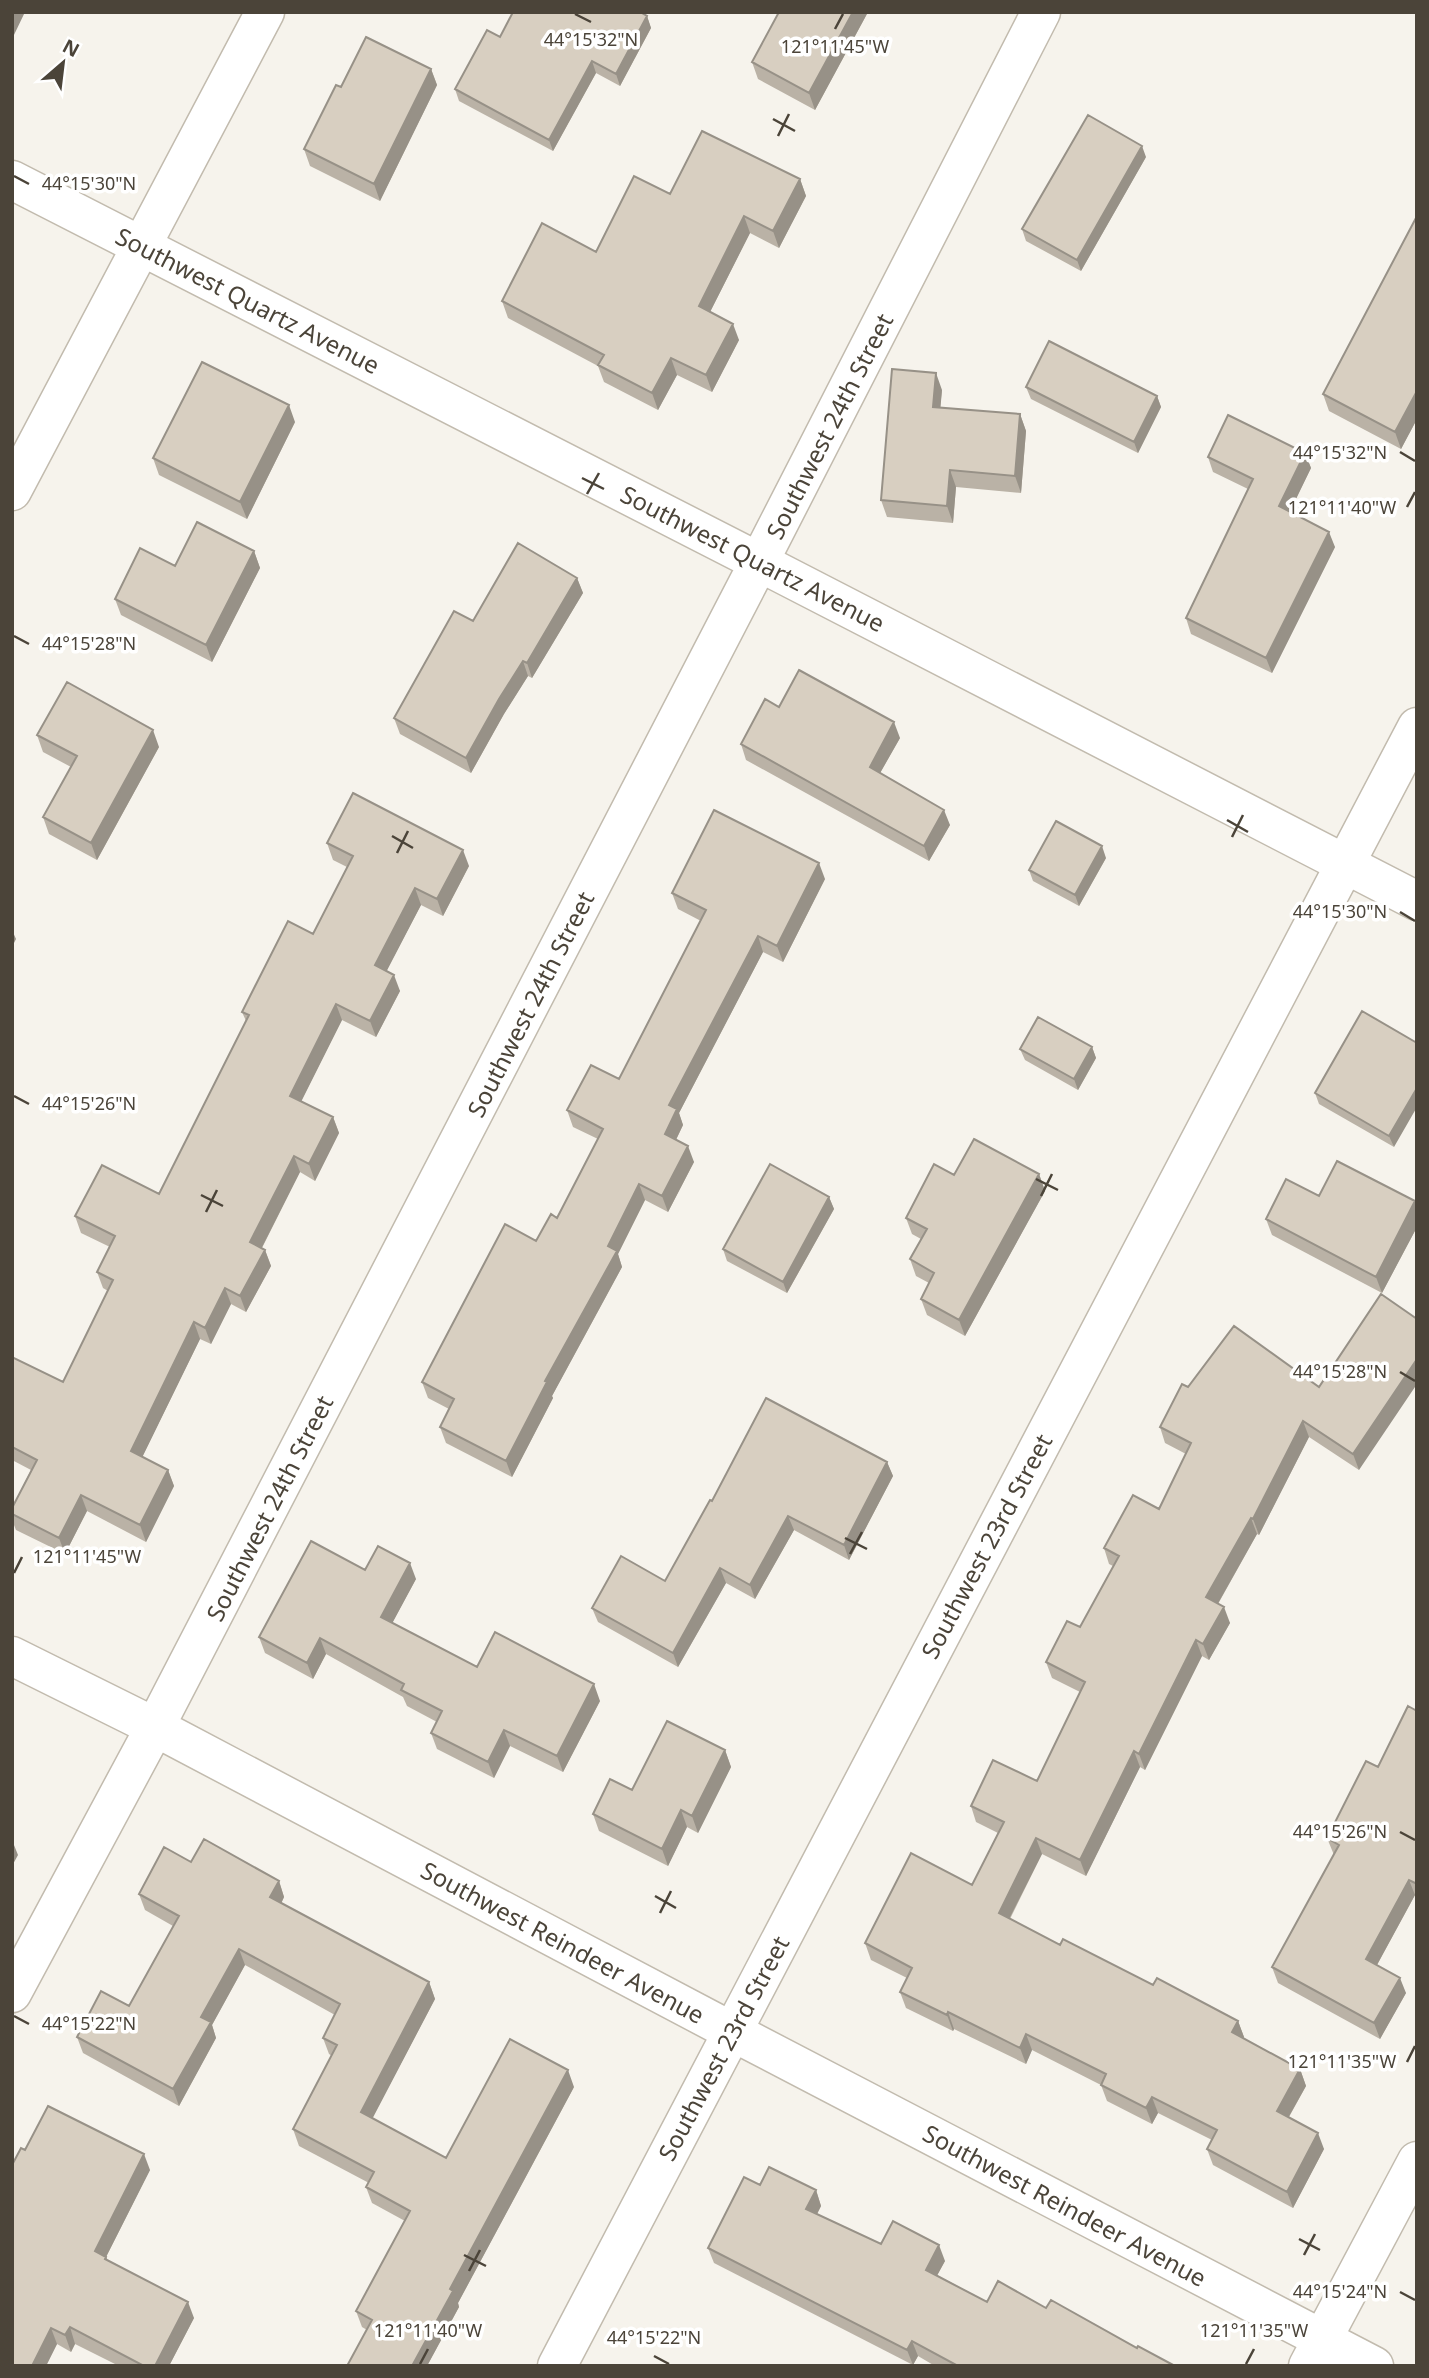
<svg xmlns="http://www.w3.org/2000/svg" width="1429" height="2378" viewBox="0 0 1429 2378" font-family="'Noto Sans',sans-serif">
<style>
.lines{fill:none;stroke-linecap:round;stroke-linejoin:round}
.minor-casing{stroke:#c2bbae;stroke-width:41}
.minor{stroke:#fff;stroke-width:38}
.wall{fill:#bab2a6}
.shaded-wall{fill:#979187}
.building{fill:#d8cfc1;stroke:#979187;stroke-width:2}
.ticks{fill:none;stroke:#4b4439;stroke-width:2.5}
.labels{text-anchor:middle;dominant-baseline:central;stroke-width:7;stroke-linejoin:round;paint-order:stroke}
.street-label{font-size:24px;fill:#4b4439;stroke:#fff}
.ticks-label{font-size:18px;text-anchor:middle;fill:#4b4439;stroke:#fff;stroke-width:7;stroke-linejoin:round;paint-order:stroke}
</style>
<rect width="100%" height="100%" fill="#f6f3ec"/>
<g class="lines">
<defs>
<path id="minor" d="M12 180 759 562 1417 901
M12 491 265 12
M12 1656 155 1727 731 2031 1374 2366
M12 1993 155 1727 759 562 1041 12
M557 2366 1417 727
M1308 2366 1417 2161"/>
</defs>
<use href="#minor" class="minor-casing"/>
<use href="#minor" class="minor"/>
</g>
<path class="wall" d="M779 12H868L815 110 758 79 752 62Z
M647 16 651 28 620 86 596 73 553 151 459 101 455 89 500 37Z
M431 69 437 85 380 201 310 166 304 149 341 87Z
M1146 157 1081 271 1026 241 1022 229Z
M800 179 806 196 779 248 750 233 710 312 739 340 712 392 677 375 658 410 604 382 598 366 508 318 502 301 596 252 670 194Z
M1417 216V419L1401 449 1329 411 1323 394Z
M1026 387 1157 396 1161 407 1138 453 1031 399Z
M942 390 940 408 1020 414 1026 431 1021 493 956 487 953 523 887 517 881 500Z
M295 422 247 519 159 475 153 458Z
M1305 453 1311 468 1289 512 1335 547 1272 673 1191 634 1186 618 1248 489 1213 472 1208 457Z
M254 551 260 568 212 662 121 615 115 599 175 566Z
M577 578 583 593 532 678 528 676 504 714 471 773 400 734 394 718 473 621Z
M779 707 900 738 880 773 950 825 929 861 746 760 741 744Z
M37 735 159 747 97 860 49 834 43 817 71 767 43 752Z
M327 843 469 866 443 916 421 905 386 971 400 991 376 1037 342 1020 301 1101 333 1117 339 1133 315 1181 300 1172 262 1248 265 1250 271 1266 246 1312 231 1304 211 1344 200 1339 142 1457 168 1470 174 1486 146 1542 87 1511 65 1554 16 1530 12 1520V1508L31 1470 12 1460V1357L63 1382 108 1291 103 1288 97 1272 110 1247 81 1233 75 1216 159 1194 246 1021 242 1012 313 934 347 867 333 860Z
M1106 858 1079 906 1033 881 1029 870Z
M825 879 783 962 763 952 679 1113 683 1125 676 1140 694 1162 668 1212 645 1200 618 1254 622 1267 552 1396 553 1398 512 1477 446 1443 440 1427 449 1409 428 1398 422 1382 536 1241 557 1218 598 1139 573 1127 567 1110 619 1079 701 921 678 909 672 893Z
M1362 1011 1394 1147 1319 1104 1315 1093Z
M1092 1047 1096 1058 1078 1090 1025 1060 1020 1049Z
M1039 1174 1045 1191 965 1336 927 1315 921 1299 929 1283 916 1276 910 1259 921 1239 912 1234 906 1218 954 1175Z
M1319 1196 1417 1206V1227L1382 1293 1272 1235 1266 1219Z
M829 1197 834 1209 787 1293 727 1261 723 1249Z
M1381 1294 1359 1470 1309 1437 1259 1535 1257 1534 1218 1604 1230 1623 1209 1660 1202 1656 1145 1770 1140 1767 1086 1876 1042 1854 1010 1919 1060 1945 1238 2021 1244 2037 1243 2038 1300 2069 1306 2086 1289 2117 1324 2149 1293 2208 1213 2165 1207 2149 1212 2140 1158 2113 1152 2124 1107 2101 1101 2085 1032 2050 1026 2064 954 2029 953 2031 906 2008 900 1992 907 1978 871 1960 865 1943 972 1885 998 1833 976 1822 971 1806 1037 1781 1080 1692 1052 1678 1046 1662 1080 1627 1113 1566 1109 1564 1104 1548 1159 1509 1186 1454 1165 1443 1160 1427 1188 1387H1319Z
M887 1462 893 1476 849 1560 794 1530 755 1599 726 1583 678 1667 598 1622 592 1608 665 1581 712 1501Z
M365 1570 416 1579 392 1623 477 1667 600 1701 563 1772 510 1746 494 1778 437 1749 431 1733 437 1722 407 1706 403 1697 326 1654 313 1679 265 1653 259 1637Z
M1417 1711V1896L1415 1895 1377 1965 1406 1993 1380 2039 1278 1983 1272 1967 1334 1855 1327 1838Z
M725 1750 731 1767 698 1833 687 1827 668 1866 599 1831 593 1814 632 1790Z
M191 1862 279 1881 284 1897 281 1904 429 1982 435 1999 372 2118 446 2158 574 2087 458 2303 459 2307 427 2366H347L367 2330 362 2327 356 2311 405 2221 372 2203 366 2187 369 2183 299 2146 293 2129 332 2056 329 2054 323 2038 335 2015 245 1965 212 2025 216 2038 179 2106 83 2053 77 2037 129 2006 173 1926 145 1910 139 1894Z
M25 2150 150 2170 106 2257 107 2260 194 2318 169 2366H119L75 2344 71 2352 57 2344 46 2366H12Z
M760 2185 816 2190 821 2206 817 2214 881 2244 945 2261 937 2275 987 2302 1046 2308 1175 2366H935L918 2356 913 2365 714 2263 708 2248Z"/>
<path class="shaded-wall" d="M12 12H25L13 37 12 36Z
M853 12H868L815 110 809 93Z
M647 16 651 28 620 86 616 74Z
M592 61 596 73 553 151 549 140Z
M431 69 437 85 380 201 374 184Z
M1142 146 1146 157 1081 271 1077 260Z
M800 179 806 196 779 248 773 231Z
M744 216 750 233 705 322 699 306Z
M733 324 739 340 712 392 706 375Z
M671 358 677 375 658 410 652 393Z
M936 373 942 390 939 424 933 407Z
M1417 391V419L1401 449 1395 432Z
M1157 396 1161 407 1138 453 1134 442Z
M289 405 295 422 247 519 240 502Z
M1020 414 1026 431 1021 493 1015 476Z
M1305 453 1311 468 1285 522 1279 506Z
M950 470 956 487 953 523 947 506Z
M1329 532 1335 547 1272 673 1266 658Z
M254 551 260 568 212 662 206 645Z
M577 578 583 593 532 678 527 663Z
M523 661 528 676 504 714 471 773 466 758 499 699Z
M894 722 900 738 875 782 870 767Z
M153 730 159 747 97 860 91 843Z
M944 810 950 825 929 861 924 846Z
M1102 846 1106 858 1079 906 1075 895Z
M463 850 469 866 443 916 437 899Z
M819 863 825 879 783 962 777 946Z
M415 888 421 905 381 982 375 965Z
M12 930 16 939 12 947Z
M758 936 763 952 679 1113 683 1125 671 1150 665 1134 669 1105Z
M394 975 400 991 376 1037 370 1021Z
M336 1004 342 1020 296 1112 290 1096Z
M1092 1047 1096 1058 1078 1090 1074 1079Z
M1417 1088V1107L1394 1147 1389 1136Z
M333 1117 339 1133 315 1181 309 1164Z
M688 1146 694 1162 668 1212 662 1196Z
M294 1156 300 1172 256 1259 250 1242Z
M1039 1174 1045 1191 965 1336 959 1320Z
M639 1184 645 1200 618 1254 622 1267 552 1396 553 1398 512 1477 506 1461 545 1381 608 1246Z
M829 1197 834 1209 787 1293 783 1282Z
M1415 1201 1417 1206V1227L1382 1293 1376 1277Z
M265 1250 271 1266 246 1312 240 1296Z
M225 1288 231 1304 211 1344 205 1328Z
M194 1322 200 1339 137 1468 131 1451Z
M1417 1359V1384L1359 1470 1353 1454Z
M1303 1421 1309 1437 1259 1535 1253 1519Z
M887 1462 893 1476 849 1560 844 1545Z
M168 1470 174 1486 146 1542 140 1525Z
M81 1495 87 1511 65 1554 59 1538Z
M788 1516 794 1530 755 1599 750 1585Z
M1251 1518 1257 1534 1212 1614 1206 1597Z
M410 1563 416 1579 387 1633 381 1617Z
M720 1568 726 1583 678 1667 673 1653Z
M1224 1607 1230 1623 1209 1660 1203 1644Z
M320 1638 326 1654 313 1679 307 1663Z
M1196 1640 1202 1656 1145 1770 1139 1754Z
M594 1684 600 1701 563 1772 557 1756Z
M504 1730 510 1746 494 1778 488 1762Z
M725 1750 731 1767 698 1833 692 1816Z
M1134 1751 1140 1767 1086 1876 1080 1860Z
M681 1810 687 1827 668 1866 662 1849Z
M1036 1838 1042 1854 1004 1929 999 1913Z
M12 1840 18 1855 12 1866Z
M1409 1880 1415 1895 1372 1974 1366 1959Z
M279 1881 284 1897 276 1914 270 1897Z
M239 1949 245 1965 212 2025 216 2038 179 2106 173 2089 201 2017Z
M1400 1978 1406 1993 1380 2039 1374 2023Z
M429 1982 435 1999 367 2129 361 2112Z
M948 2012 954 2029 953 2031 947 2015Z
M1238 2021 1244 2037 1238 2048 1232 2032Z
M1026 2034 1032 2050 1026 2064 1020 2048Z
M1300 2069 1306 2086 1283 2127 1277 2111Z
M568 2070 574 2087 458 2303 459 2307 427 2366H412L450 2289Z
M1152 2097 1158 2113 1152 2124 1146 2108Z
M1318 2133 1324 2149 1293 2208 1287 2192Z
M144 2154 150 2170 106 2257 112 2273 95 2251Z
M816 2190 821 2206 812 2224 806 2209Z
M939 2245 945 2261 932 2285 926 2270Z
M188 2302 194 2318 169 2366H155Z
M70 2327 75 2344 71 2352 65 2335Z
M51 2328 57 2344 46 2366H32Z
M912 2341 918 2356 913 2365 907 2350Z"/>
<path class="building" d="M513 12H640L647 16 616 74 592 61 549 140 455 89 487 30 500 37Z
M779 12H853L809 93 752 62Z
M366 37 431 69 374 184 304 149 336 85 341 87Z
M1088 115 1142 146 1077 260 1022 229Z
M702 131 800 179 773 231 744 216 699 306 733 324 706 375 671 358 652 393 598 365 604 355 502 301 542 223 596 252 634 176 670 194Z
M1417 216V391L1395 432 1323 394Z
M1049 341 1157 396 1134 442 1026 387Z
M202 362 289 405 240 502 153 458Z
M892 369 936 373 933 407 1020 414 1015 476 950 470 947 506 881 500Z
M1228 415 1305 453 1279 506 1329 532 1266 658 1186 618 1253 479 1208 457Z
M197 522 254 551 206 645 115 599 140 548 175 566Z
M518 543 577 578 527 663 523 661 499 699 466 758 394 718 454 611 473 621Z
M799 670 894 722 870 767 944 810 924 846 741 744 765 699 779 707Z
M67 682 153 730 91 843 43 817 77 756 37 735Z
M353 793 463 850 437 899 415 888 375 965 394 975 370 1021 336 1004 290 1096 333 1117 309 1164 294 1156 250 1242 265 1250 240 1296 225 1288 205 1328 194 1322 131 1451 168 1470 140 1525 81 1495 59 1538 12 1514V1508L37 1460 12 1447V1357L63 1382 113 1280 97 1272 115 1236 75 1216 102 1165 159 1194 249 1015 242 1012 288 921 313 934 353 856 327 843Z
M714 810 819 863 777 946 758 936 669 1105 677 1109 665 1134 688 1146 662 1196 639 1184 608 1246 617 1251 545 1381 547 1382 506 1461 440 1427 454 1399 422 1382 505 1224 536 1241 551 1214 557 1218 603 1129 567 1110 591 1065 619 1079 706 910 672 893Z
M1056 821 1102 846 1075 895 1029 870Z
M1362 1011 1417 1043V1088L1389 1136 1315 1093Z
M1038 1017 1092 1047 1074 1079 1020 1049Z
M974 1139 1039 1174 959 1320 921 1299 934 1273 910 1259 927 1229 906 1218 934 1164 954 1175Z
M1337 1161 1415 1201 1376 1277 1266 1219 1286 1179 1319 1196Z
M770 1164 829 1197 783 1282 723 1249Z
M1381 1294 1417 1319V1359L1353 1454 1303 1421 1253 1519 1251 1518 1206 1597 1224 1607 1203 1644 1196 1640 1139 1754 1134 1751 1080 1860 1036 1838 999 1913 1060 1945 1063 1939 1153 1985 1157 1978 1238 2021 1232 2032 1300 2069 1277 2111 1318 2133 1287 2192 1207 2149 1217 2130 1152 2097 1146 2108 1101 2085 1106 2074 1026 2034 1020 2048 948 2012 947 2015 900 1992 912 1968 865 1943 911 1853 972 1885 1004 1822 971 1806 993 1760 1037 1781 1085 1682 1046 1662 1067 1621 1080 1627 1119 1556 1104 1548 1133 1495 1159 1509 1191 1443 1160 1427 1182 1384 1188 1387 1234 1326 1319 1387Z
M766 1398 887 1462 844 1545 788 1516 750 1585 720 1568 673 1653 592 1608 621 1556 665 1581 710 1500 712 1501Z
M311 1541 365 1570 378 1546 410 1563 381 1617 477 1667 495 1632 594 1684 557 1756 504 1730 488 1762 431 1733 442 1711 401 1690 404 1684 320 1638 307 1663 259 1637Z
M1408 1706 1417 1711V1884L1409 1880 1366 1959 1400 1978 1374 2023 1272 1967 1339 1845 1327 1838 1366 1761 1378 1767Z
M667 1721 725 1750 692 1816 681 1810 662 1849 593 1814 610 1779 632 1790Z
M204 1839 279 1881 270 1897 429 1982 361 2112 446 2158 510 2039 568 2070 450 2289 453 2291 412 2366H347L372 2320 356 2311 410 2211 366 2187 374 2172 293 2129 337 2045 323 2038 340 2004 239 1949 201 2017 211 2022 173 2089 77 2037 101 1991 129 2006 179 1916 139 1894 164 1847 191 1862Z
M48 2106 144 2154 95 2251 106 2257 105 2259 188 2302 155 2366H144L70 2327 65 2335 51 2328 32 2366H12V2165L21 2148 25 2150Z
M769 2167 816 2190 806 2209 881 2244 893 2221 939 2245 926 2270 987 2302 998 2281 1046 2308 1051 2300 1137 2348 1138 2346 1175 2366H958L912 2341 907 2350 708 2248 744 2177 760 2185Z"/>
<path class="ticks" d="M575 14 591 22M835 29 843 14M773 119 795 131M778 136 789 114M14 176 29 184M1400 452 1415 461M582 478 604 489M587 494 599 473M1407 507 1415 492M14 636 29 644M1227 820 1248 832M392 836 413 848M1232 837 1243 815M397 853 408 831M1400 912 1415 921M14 1096 29 1104M1036 1179 1058 1190M201 1195 223 1206M1041 1196 1052 1174M206 1212 217 1190M1400 1372 1415 1381M845 1538 867 1549M850 1554 862 1532M14 1573 22 1557M1400 1832 1415 1840M655 1896 676 1908M660 1913 671 1891M14 2016 29 2024M1407 2062 1415 2046M1299 2239 1320 2250M464 2255 486 2266M1304 2255 1315 2234M469 2271 480 2250M1400 2292 1415 2300M654 2356 669 2364M420 2364 428 2349M1246 2364 1254 2349"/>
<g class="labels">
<g class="street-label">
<text transform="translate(248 300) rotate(27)">Southwest Quartz Avenue</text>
<text transform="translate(829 426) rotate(-63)">Southwest 24th Street</text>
<text transform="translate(753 558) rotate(27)">Southwest Quartz Avenue</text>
<text transform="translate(530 1004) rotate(-63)">Southwest 24th Street</text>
<text transform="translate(269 1508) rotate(-63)">Southwest 24th Street</text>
<text transform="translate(986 1546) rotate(-62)">Southwest 23rd Street</text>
<text transform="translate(563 1942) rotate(28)">Southwest Reindeer Avenue</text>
<text transform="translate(723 2048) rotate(-62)">Southwest 23rd Street</text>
<text transform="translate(1065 2205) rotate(28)">Southwest Reindeer Avenue</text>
</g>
</g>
<g class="ticks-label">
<text x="591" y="46">44°15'32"N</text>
<text x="835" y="53">121°11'45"W</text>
<text x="89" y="190">44°15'30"N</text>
<text x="1340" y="459">44°15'32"N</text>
<text x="1342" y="514">121°11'40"W</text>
<text x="89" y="650">44°15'28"N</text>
<text x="1340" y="918">44°15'30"N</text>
<text x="89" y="1110">44°15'26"N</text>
<text x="1340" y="1378">44°15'28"N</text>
<text x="87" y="1563">121°11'45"W</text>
<text x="1340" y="1838">44°15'26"N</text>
<text x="89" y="2030">44°15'22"N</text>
<text x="1342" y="2068">121°11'35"W</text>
<text x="1340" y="2298">44°15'24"N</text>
<text x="428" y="2337">121°11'40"W</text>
<text x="1254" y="2337">121°11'35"W</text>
<text x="654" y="2344">44°15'22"N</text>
</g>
<rect width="1429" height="2378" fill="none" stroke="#4b4439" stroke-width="28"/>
<g transform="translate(63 63) rotate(28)" stroke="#ffffff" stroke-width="5" paint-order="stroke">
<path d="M0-5L12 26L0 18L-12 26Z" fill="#4b4439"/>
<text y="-10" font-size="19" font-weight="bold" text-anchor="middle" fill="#4b4439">N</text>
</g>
</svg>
